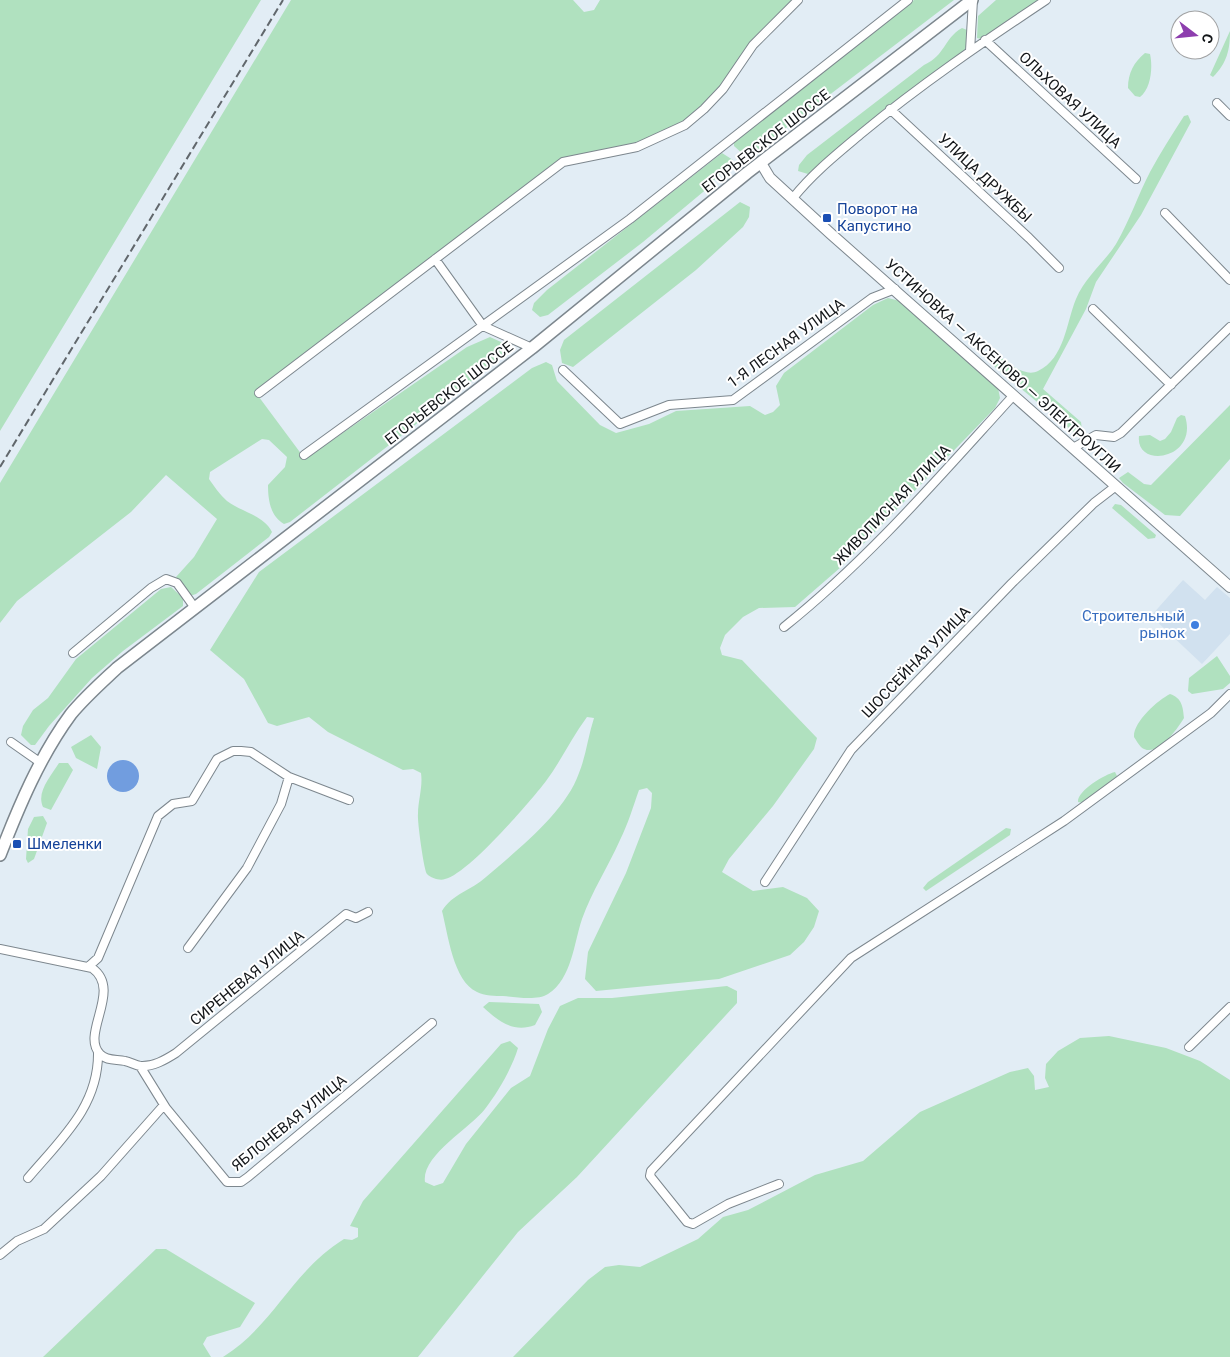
<svg xmlns="http://www.w3.org/2000/svg" width="1230" height="1357" viewBox="0 0 1230 1357" font-family="Roboto,sans-serif">
<style>
.built{fill:#d1e1ef}
.green{fill:#b0e1bf}
.water{fill:#719ddf}
.lines{fill:none;stroke-linecap:round;stroke-linejoin:round}
.street-casing{stroke:#7d878e;stroke-width:10}
.secondary-casing{stroke:#7d878e;stroke-width:12}
.primary-casing{stroke:#7d878e;stroke-width:14}
.street{stroke:#fff;stroke-width:8}
.secondary{stroke:#fff;stroke-width:10}
.primary{stroke:#fff;stroke-width:11}
.rail{stroke:#61676c;stroke-width:2;stroke-dasharray:8 4;stroke-linecap:butt}
.transit-dot{fill:#1a4fb4;stroke:#fff;stroke-width:2}
.shop-dot{fill:#3f7fe0;stroke:#fff;stroke-width:2}
.labels{text-anchor:middle;dominant-baseline:central;stroke-width:4;stroke-linejoin:round;paint-order:stroke}
.street-label{font-size:15px;fill:#131619;stroke:#fff}
.transit-label{font-size:15px;fill:#164399;stroke:#fff;text-anchor:start}
.shop-label{font-size:15px;fill:#366cbe;stroke:#fff;text-anchor:end}
</style>
<rect width="100%" height="100%" fill="#e2edf5"/>
<path class="built" d="M1183 580 1205 600 1217 587 1230 598V634L1202 664 1151 616Z"/>
<path class="green" d="M0 0H261L0 431Z
M291 0H573L584 12 594 10 600 0H795L722 87 700 110 682 124 636 145 562 160 256 393 305 459 467 347 490 337 501 342 509 352 290 522 284 524C270 516 268 499 268 485L285 467 287 457 269 440 262 439 210 472 209 479C214 486 220 495 227 501 241 512 264 515 272 532L269 537 196 594 190 596 176 577 194 557 217 519 166 475 131 512 17 601 0 623V483Z
M914 0H954L753 153 744 155 734 146V140Z
M996 0H1041L987 36 981 39 977 38 978 16Z
M962 28 967 30V44L964 52 883 110 808 174 798 171 799 165 807 155 924 65C946 55 943 39 962 28Z
M1230 31C1230 50 1227 63 1213 77L1210 75Z
M1145 53 1150 54C1153 67 1151 89 1140 97L1135 96 1128 88C1128 73 1134 62 1145 53Z
M1188 115 1191 122 1141 215 1096 282 1086 309 1043 389 1081 422 1082 430 1076 434 990 363V356L995 353C1006 361 1024 378 1038 371 1065 358 1066 323 1076 299 1085 277 1104 263 1116 244 1130 220 1138 195 1150 172 1160 153 1172 135 1184 116Z
M722 153 733 160C728 171 715 176 709 187L643 242 548 315 540 317 532 310 534 303 547 290Z
M740 202 750 207 749 217 743 227 696 270 573 367 562 363 560 350 564 340Z
M888 298 900 301 998 388 1000 398 995 408 841 567 795 607 759 608 743 617 725 635 720 648 722 655 742 660 817 738 814 749 773 806 729 859 722 872 753 891 783 887 807 898 819 911 814 927 804 942 790 955 719 979 596 991 585 979 588 952 626 873 651 808 652 793 647 788 639 790C633 807 628 824 620 840 608 867 592 891 582 919 574 942 572 979 548 994 537 1001 516 997 503 996 496 996 484 996 477 992 453 981 448 934 442 911 452 894 472 890 486 877 517 850 565 813 579 773 586 756 588 736 594 718L587 717C572 737 561 761 546 781 531 801 467 875 445 879 440 881 431 878 427 874 424 871 417 820 418 814 418 800 423 787 421 773L413 769 403 770 328 732 309 717 277 726 268 723 244 679 210 650 259 572 532 368 546 362 552 365 557 381 600 425 616 433 649 424 676 411 750 406 765 415 773 412 780 405 776 386 784 373 873 305Z
M1230 405V459L1180 516 1165 515 1123 483 1119 478 1128 472 1144 484 1151 485Z
M1181 415 1185 416C1199 460 1135 469 1139 436L1150 435 1160 441 1165 439 1171 432 1177 418Z
M1115 504 1121 505 1156 535 1155 538 1148 539 1112 508Z
M171 587 183 598V606L123 651 92 678 49 726 35 745H31L21 735 23 726 33 710 48 698 76 659 161 589Z
M1217 656 1230 676V683L1223 689 1192 694 1188 691 1189 678Z
M1170 694C1182 698 1183 707 1184 718 1178 728 1156 760 1141 747 1139 745 1136 740 1134 737 1133 722 1158 700 1170 694Z
M91 735 101 747 97 769 76 758 71 747Z
M59 763H68L73 770 51 810 43 807C36 792 51 776 59 763Z
M1115 772 1117 776 1083 803 1078 802C1077 791 1105 774 1115 772Z
M43 816 47 823 34 859 28 863 26 859 28 829 34 817Z
M1006 828 1011 829 1010 835 926 891 923 888 928 882Z
M727 986 737 991V1003L577 1177 518 1232 418 1357H223C274 1325 292 1271 344 1239L352 1240 358 1237V1228L350 1226 363 1201 501 1044 510 1041 518 1048C512 1068 498 1092 485 1109 469 1129 421 1156 425 1182L434 1186 443 1183 466 1144 511 1088 530 1076 548 1029 560 1006 578 998H612Z
M489 1002 539 1004 542 1012 535 1025C514 1033 499 1022 483 1007Z
M1109 1036 1166 1048 1200 1061 1230 1080V1357H513L588 1280 605 1267 619 1265 640 1267 698 1239 723 1217 748 1210 815 1175 863 1161 920 1112 1010 1072 1028 1068 1034 1076 1035 1090 1049 1087 1045 1078 1046 1064 1058 1051 1080 1038Z
M156 1249H166L255 1303 240 1327 207 1337 203 1344 211 1357H43Z"/>
<path class="water" d="M107 776a16 16 0 1 1 32 0a16 16 0 1 1-32 0Z"/>
<g class="lines">
<defs>
<path id="street" d="M985 40 1136 179
M970 51 973 0
M1217 103 1230 116
M890 109 1029 238 1059 268
M793 198C813 173 837 154 862 133 920 85 983 42 1046 0
M1165 213 1230 280
M435 259 483 326 532 348
M1093 309 1171 385
M563 370 620 424 669 405 733 400 872 298 895 289
M259 393 563 162 637 147 685 125 704 109 723 89 753 45 798 0
M1073 448 1096 435 1114 437 1121 433 1230 327
M304 455 630 219 908 0
M784 627C869 559 940 476 1013 396
M73 653 151 588 166 579 177 583 195 608
M11 742 41 763
M765 882 851 750 1012 583 1094 503 1116 486
M188 948 247 868 281 804 289 777
M0 949 92 968C123 990 80 1034 100 1054 106 1061 117 1059 125 1061 130 1062 135 1065 140 1066 153 1067 165 1060 176 1053L346 914 356 918 368 912
M88 967 98 958 158 816 173 804 192 801 217 759 233 751H241L251 752 289 777 349 800
M1189 1047 1230 1007
M140 1066 166 1108 227 1182H241L248 1177 432 1023
M28 1178C61 1139 99 1106 98 1052
M779 1184 728 1204 693 1224 687 1222 650 1176 651 1171 851 958 1064 821 1211 713 1230 694
M0 1255 17 1241 44 1229 101 1176 164 1105"/>
<path id="secondary" d="M761 163 770 178 831 234 1230 587"/>
<path id="primary" d="M0 855C19 806 40 756 71 714 85 697 101 683 117 668L532 348 747 173 972 0"/>
</defs>
<use href="#street" class="street-casing"/>
<use href="#secondary" class="secondary-casing"/>
<use href="#primary" class="primary-casing"/>
<use href="#street" class="street"/>
<use href="#secondary" class="secondary"/>
<use href="#primary" class="primary"/>
<path class="rail" d="M0 467 283 0"/>
</g>
<g class="transit-dot">
<rect x="822" y="213" width="10" height="10" rx="2.5"/>
<rect x="12" y="839" width="10" height="10" rx="2.5"/>
</g>
<circle class="shop-dot" cx="1195" cy="625" r="5"/>
<g class="labels">
<g class="street-label">
<text transform="translate(1070 100) rotate(43)">ОЛЬХОВАЯ УЛИЦА</text>
<text transform="translate(766 141) rotate(-38)">ЕГОРЬЕВСКОЕ ШОССЕ</text>
<text transform="translate(985 178) rotate(43)">УЛИЦА ДРУЖБЫ</text>
<text transform="translate(786 343) rotate(-36)">1-Я ЛЕСНАЯ УЛИЦА</text>
<text transform="translate(1003 366) rotate(42)">УСТИНОВКА — АКСЕНОВО — ЭЛЕКТРОУГЛИ</text>
<text transform="translate(449 393) rotate(-38)">ЕГОРЬЕВСКОЕ ШОССЕ</text>
<text transform="translate(892 505) rotate(-46)">ЖИВОПИСНАЯ УЛИЦА</text>
<text transform="translate(916 662) rotate(-46)">ШОССЕЙНАЯ УЛИЦА</text>
<text transform="translate(247 978) rotate(-39)">СИРЕНЕВАЯ УЛИЦА</text>
<text transform="translate(289 1123) rotate(-39)">ЯБЛОНЕВАЯ УЛИЦА</text>
</g>
<g class="transit-label">
<text x="837" y="209">Поворот на<tspan x="837" dy="17">Капустино</tspan></text>
<text x="27" y="844">Шмеленки</text>
</g>
<g class="shop-label">
<text x="1185" y="616">Строительный<tspan x="1185" dy="17">рынок</tspan></text>
</g>
</g>
<g transform="translate(1195 35) rotate(106)"><circle r="24" fill="#ffffff" stroke="#a1a2a3"/>
<path d="M0-4L9 19L0 12L-9 19Z" fill="#8d3eae"/>
<text y="-8" font-size="14" font-weight="bold" text-anchor="middle" fill="#131619">С</text>
</g>
</svg>
